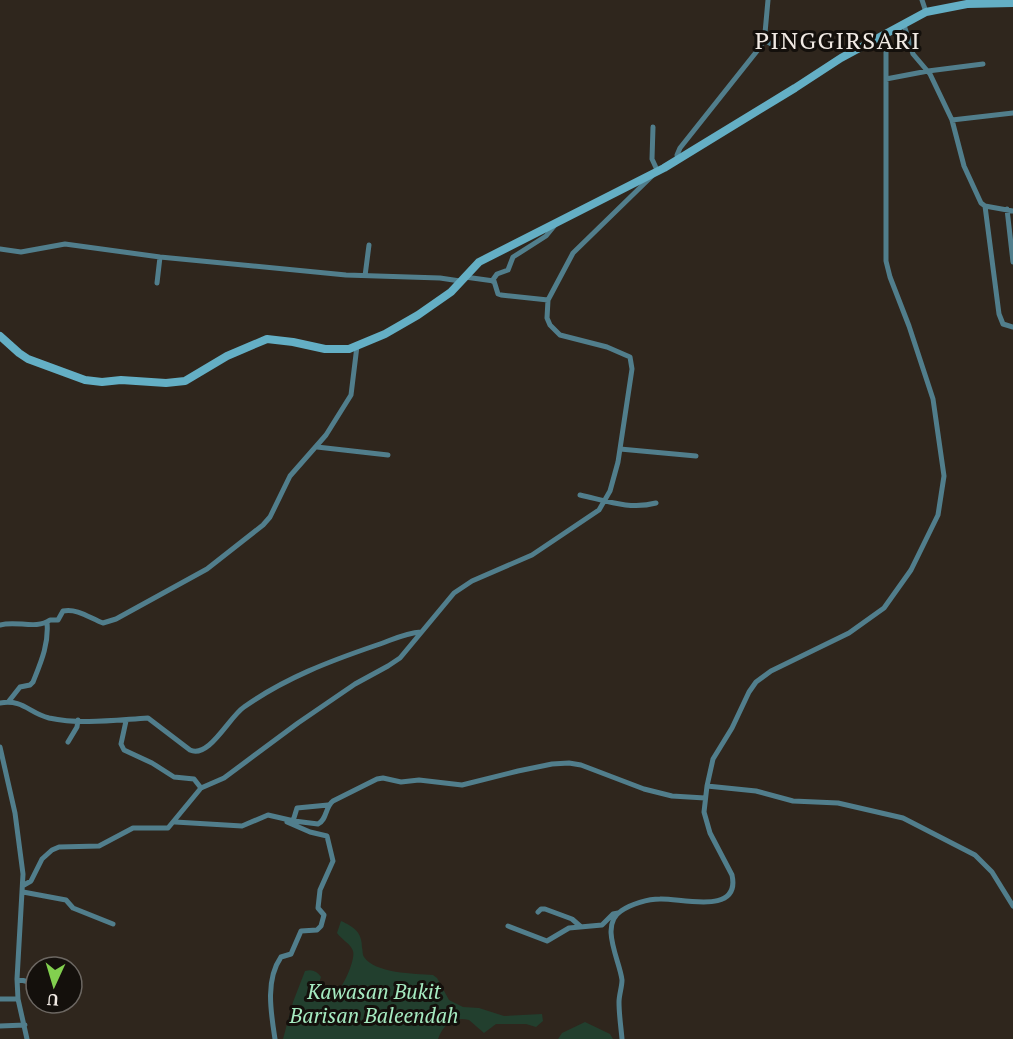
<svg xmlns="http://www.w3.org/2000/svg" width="1013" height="1039" viewBox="0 0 1013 1039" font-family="'PT Serif',serif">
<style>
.green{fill:#223f2e}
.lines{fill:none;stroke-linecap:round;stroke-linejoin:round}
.street{stroke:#517e8c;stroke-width:5}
.secondary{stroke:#64afc5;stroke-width:8}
.labels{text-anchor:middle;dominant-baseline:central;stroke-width:6;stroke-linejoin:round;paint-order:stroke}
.park-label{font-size:21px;font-style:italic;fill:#a6ebc1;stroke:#14100c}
.quarter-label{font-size:24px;letter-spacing:1.5px;fill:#f1eae4;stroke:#14100c}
</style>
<rect width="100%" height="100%" fill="#2f261d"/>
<path class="green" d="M341 921C354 927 362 932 362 948 363 950 362 954 364 957 374 973 415 974 433 975L437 978 449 1000 463 1007 479 1008 504 1016 542 1014 543 1021 536 1027 526 1024H496L484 1033 469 1020C453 1016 443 1025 438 1039H283L293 1002 305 971C312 969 317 971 321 977L318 986 323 995 331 999C340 994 356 961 353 951 351 944 341 939 337 933Z
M585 1022 610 1034 613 1039H558L562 1033Z"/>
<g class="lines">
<path class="street" d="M922 0 926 12
M904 25 913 54 930 74 952 120 964 166 981 203 985 206 1013 211
M764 40 779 48
M886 79 928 71 983 64
M952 120 1013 113
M653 127 652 159 658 172
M678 160 677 155 680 148 761 46 765 33 768 0
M985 206 999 314 1003 324 1013 327
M1007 209 1013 262
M0 249 21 252 65 244 160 257 346 275 440 278 460 281
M365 276 369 245
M465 277 494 281 498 294 501 295 548 300
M492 281 497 274 508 270 513 257 546 236 555 225
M157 283 160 257
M317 447 388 455
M620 449 696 456
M580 495C607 501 630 510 656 503
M0 625C16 620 36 630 50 620H58L63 611C77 608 90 618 103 623L116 619 207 569 263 525 270 517 290 476 326 435 351 395 357 346
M9 701 20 687 30 685 33 682C41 662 49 644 47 622
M0 703C23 699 29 713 49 718 81 725 116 720 148 718L190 750C209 759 229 717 244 707 285 678 330 661 377 645 392 640 405 633 421 632
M126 721 121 744 124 750 152 763 174 777 194 779 201 788
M68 742 77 727 78 720
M0 747 15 813 23 874 17 979 18 999 27 1039
M707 786 756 791 793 801 838 803 903 818 975 855 992 872 1013 906
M293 821 297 808 328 805
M175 822 242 826 268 815 294 821 318 824C327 820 325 807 333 801L377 779 383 778 401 782 419 780 462 785 518 771 552 764 569 763 581 765 644 789 672 796 705 798
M24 885 31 881 42 859 52 850 59 847 99 846 133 828H168L201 788 224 778 298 723 355 684 388 666 400 658 454 593 472 581 532 555 599 510 610 491 618 462 632 369 630 357 607 347 560 335 550 325 547 318 548 300 573 253 652 176
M23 892 66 900 73 908 113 924
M538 912 541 909H545L572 919 580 926
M508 926 547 941 569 928 602 925 613 914 618 913
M17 979 33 983 36 986
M72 993 75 994
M0 999H18
M0 1026 25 1025
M275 1039C271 1013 265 980 281 957L291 954 301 931 317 930 321 926 324 915 318 908 320 890 333 861 327 836 310 832 287 822
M622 1039C621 1027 619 1015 619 1002 619 995 622 987 622 980 620 961 599 925 621 911 631 904 648 899 660 899 681 898 741 916 732 875L710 833 704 812 707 786 713 759 732 728 749 692 756 682 771 671 849 633 884 608 911 570 938 515 944 476 933 399 909 326 890 277 886 261V35"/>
<path class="secondary" d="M0 336 19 353 28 359 85 380 102 382 121 380 166 383 185 381 227 356 267 339 293 342 325 349H349L385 334 418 315 451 292 479 262 664 168 795 88 841 58 926 12 967 4 1013 3"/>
</g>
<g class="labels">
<g class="park-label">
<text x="374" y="991">Kawasan Bukit<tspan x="374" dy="24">Barisan Baleendah</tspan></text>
</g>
<g class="quarter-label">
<text x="838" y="40">PINGGIRSARI</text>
</g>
</g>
<g transform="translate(54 985) rotate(184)"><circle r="28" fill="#14100c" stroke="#6c6762" stroke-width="1.5"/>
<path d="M0-4.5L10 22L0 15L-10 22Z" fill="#82d04f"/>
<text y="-9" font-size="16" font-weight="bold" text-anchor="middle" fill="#f1eae4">U</text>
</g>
</svg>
